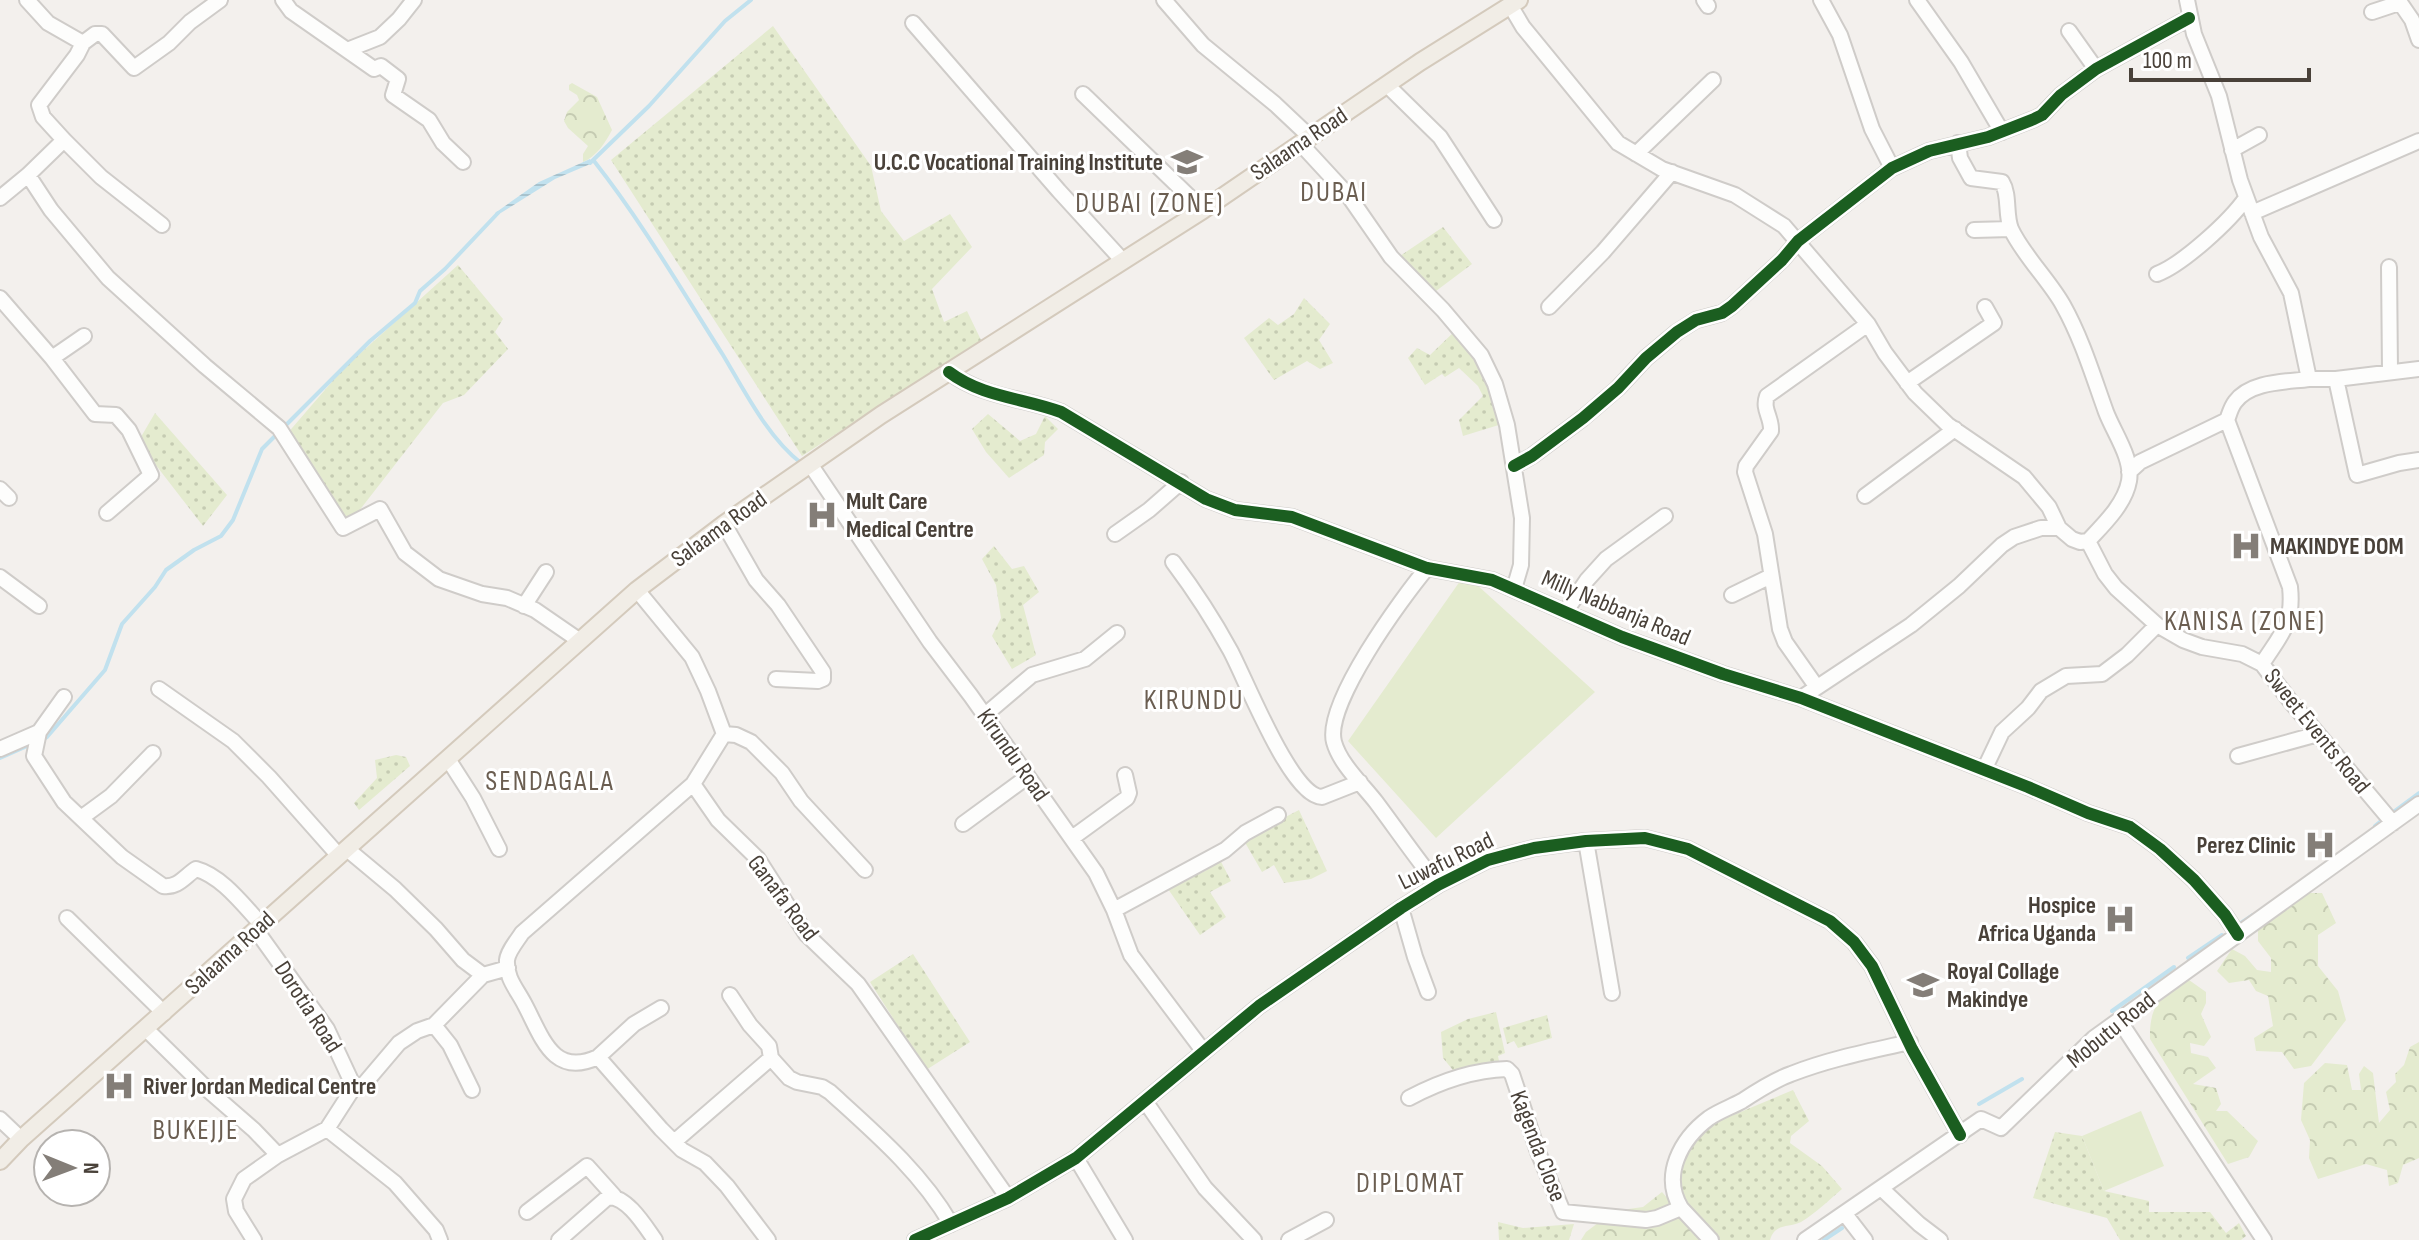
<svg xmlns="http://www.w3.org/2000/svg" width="2419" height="1240" viewBox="0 0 2419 1240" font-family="'Sofia Sans Condensed',sans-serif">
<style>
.grass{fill:url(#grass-dots)}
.forest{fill:url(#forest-crowns)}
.pitch{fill:#e4ebcf}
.water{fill:url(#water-rules)}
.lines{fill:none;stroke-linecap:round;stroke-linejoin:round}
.stream{stroke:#c1e1ee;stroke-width:4}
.minor-casing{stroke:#cfccc9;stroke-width:18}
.major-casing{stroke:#d4cabc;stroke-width:20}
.minor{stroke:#fdfdfc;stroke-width:14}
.major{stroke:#f1ede6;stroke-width:16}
.cycleway-casing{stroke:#fff;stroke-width:17}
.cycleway{stroke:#1b5e20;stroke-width:12}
.labels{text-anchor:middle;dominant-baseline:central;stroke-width:6;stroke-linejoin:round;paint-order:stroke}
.street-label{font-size:24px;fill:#494139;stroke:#fff}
.poi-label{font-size:24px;font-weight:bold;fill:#494139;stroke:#fff;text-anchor:start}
.quarter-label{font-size:28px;letter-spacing:2px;fill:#6b5e51;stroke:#fff}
</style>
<defs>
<pattern id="grass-dots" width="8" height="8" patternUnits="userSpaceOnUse" patternTransform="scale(2)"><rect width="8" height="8" fill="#e4ebcf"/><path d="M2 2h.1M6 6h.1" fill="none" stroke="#c5cbb2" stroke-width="1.8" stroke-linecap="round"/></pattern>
<pattern id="forest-crowns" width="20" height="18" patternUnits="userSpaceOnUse" patternTransform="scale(2)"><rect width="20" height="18" fill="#e4ebcf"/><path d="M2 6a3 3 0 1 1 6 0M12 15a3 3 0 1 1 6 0" fill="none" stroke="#c5cbb2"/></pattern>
<pattern id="water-rules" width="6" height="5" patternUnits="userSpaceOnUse" patternTransform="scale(2)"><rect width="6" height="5" fill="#c1e1ee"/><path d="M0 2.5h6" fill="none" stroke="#a7c2cd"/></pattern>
</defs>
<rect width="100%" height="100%" fill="#f3f0ed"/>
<path class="grass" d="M773 26 871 166 881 211 904 241 950 214 972 247 932 289 944 322 967 311 981 340 802 456 611 160Z
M1443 227 1472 264 1436 291 1400 256Z
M458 265 503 319 495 332 508 349 464 395 443 403 355 516 343 521 286 435 343 369Z
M1304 298 1330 324 1319 340 1333 363 1320 369 1307 361 1274 380 1244 338 1269 318 1278 325 1294 314Z
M1456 330 1479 358 1502 424 1463 436 1459 420 1483 396 1478 386 1459 368 1445 377 1442 374 1425 385 1408 358 1417 348 1430 355Z
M155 413 227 495 203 526 138 442Z
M988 414 1020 441 1036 434 1045 416 1058 429 1045 442 1044 455 1009 478 986 452 972 429Z
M994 546 1012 569 1024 566 1039 592 1023 605 1036 655 1012 669 992 636 1001 618 996 585 982 559Z
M396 755 406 757 410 766 359 810 354 803 377 778 375 760Z
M1299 810 1327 871 1311 879 1284 883 1274 865 1262 872 1243 839Z
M1219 858 1231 881 1210 892 1226 917 1200 935 1168 889 1195 872 1201 873 1207 870V864Z
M913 954 970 1042 926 1070 870 982Z
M1496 1012 1505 1053 1498 1056 1500 1066 1457 1075 1443 1058 1441 1032 1468 1019Z
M1547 1015 1552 1038 1518 1048 1514 1041 1507 1044 1503 1028Z
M1793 1090 1809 1121 1791 1136 1790 1143 1822 1166 1842 1189C1829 1200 1816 1213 1801 1222 1788 1228 1775 1223 1770 1240H1717L1681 1199 1676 1184 1688 1152 1707 1126Z
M2055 1132 2082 1136 2104 1191 2149 1201V1212H2210L2226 1233 2239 1223 2246 1236 2241 1240H2120L2107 1218 2033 1198Z
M1498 1222 1523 1228 1574 1224 1569 1240H1499Z"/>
<path class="forest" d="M572 83 597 97 612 130C606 142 596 157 583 162V154L588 146 568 128 564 121 567 112 579 100 577 95 569 90V85Z
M2308 893H2322L2336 923 2318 935V966L2338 991 2346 1020 2311 1066 2294 1069 2282 1052 2256 1051 2254 1038 2273 1026 2268 996 2256 991 2249 980 2229 983 2217 971 2232 949 2245 956 2257 970 2271 972V958L2258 941V928Z
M2189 980 2206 992V1003L2201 1014 2211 1037 2204 1046 2190 1043 2191 1053 2208 1057 2216 1068 2193 1084 2216 1088 2221 1104 2216 1111H2227L2258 1141 2249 1157 2228 1164 2150 1039C2149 1007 2160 994 2189 980Z
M2419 1042V1158L2403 1165 2398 1183 2389 1186 2387 1170 2366 1164 2318 1179 2309 1158 2310 1140 2301 1120 2304 1083 2325 1063 2347 1065 2352 1090H2361L2359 1074 2364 1066 2373 1073 2379 1123 2390 1110 2386 1092 2396 1082 2395 1074 2404 1065 2410 1047Z
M1662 1192 1704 1240H1581L1586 1232 1614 1211 1643 1207Z"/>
<path class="pitch" d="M1465 574 1595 692 1436 838 1348 741Z
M2141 1111 2164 1166 2104 1191 2082 1136Z"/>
<path class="water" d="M590 159 592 163 588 165 555 179 496 216 495 213 539 182Z"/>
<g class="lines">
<path class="stream" d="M594 161C642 222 681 289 723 355 744 390 768 438 801 463
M590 163 649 106 725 21 751 0
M42 740 47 737 105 670 122 624 155 587 166 570 194 550 221 536 233 520 262 449 370 341 415 303 420 291 445 269 498 213
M0 758 34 743
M2392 813 2419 793
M2375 826 2381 821
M2241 923 2253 915
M2188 958 2222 935
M2112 1011 2174 967
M1979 1104 2022 1079
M1824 1240 1842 1228"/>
<defs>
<path id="minor" d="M27 0 48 23 83 43 95 34H102L134 68 169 43 190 22 220 0
M283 0 291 11 374 69 381 66 398 79 393 95 429 120 443 143 463 162
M1164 0 1203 45 1275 104 1310 137
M1704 0 1708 6
M1821 0 1840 35 1872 129 1892 168
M1917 0 1961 62 2002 132
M2187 0 2194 34 2219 96 2240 180 2261 237 2291 293 2309 379H2336L2419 369
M1510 5 1523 27 1618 143 1662 169 1735 195 1784 226 1868 324 1885 353 1915 393 1948 425 2024 477 2049 507 2059 528
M2372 12 2396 4H2401L2412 20 2419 40
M913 23 1059 191 1123 261
M2069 31 2096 69
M347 50 380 37 399 19 414 0
M1387 85 1440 137 1494 220
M1083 94 1203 210
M64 140 101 177 162 225
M1300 143 1348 195 1391 257 1443 310 1481 355 1495 384 1507 425 1522 518 1521 565 1514 589
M2232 150 2259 135
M1636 154 1713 80
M28 175 51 210 108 278 205 366 279 428 343 528 380 509 405 553 439 579 482 594 507 598 535 610 580 641
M0 198 28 175 64 140 43 117 39 105 77 55 83 43
M2252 213 2419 141
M1974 230 2011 229
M2389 267 2390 371
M2157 274C2183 264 2230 221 2246 198
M0 298 52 358 95 414 116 415 129 430 151 475 107 513
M1549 307 1603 252 1672 172
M52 358 84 336
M949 372C982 397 1023 398 1061 412L1206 499 1235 510 1292 517 1427 568 1492 580 1622 637 1723 674 1801 698 2028 787 2088 813 2130 827 2160 849 2194 880 2225 915 2238 935
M2336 379 2357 475 2399 463 2419 460
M1907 383 1994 323 1985 307
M2227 420 2290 587C2294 624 2281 634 2262 664
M810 464 930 642 971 696 1096 873 1114 910 1131 955 1204 1052
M1514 466 1532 456 1583 418 1618 388 1646 358 1677 332 1696 320 1722 313 1732 306 1782 260 1798 241 1892 168 1929 151 1988 137 2034 119 2042 115 2061 95 2096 69 2189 18
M2129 472 2140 462 2227 420C2229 415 2231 407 2235 402 2250 381 2286 382 2309 379
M0 489 9 498
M1865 496 1955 429
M724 524 756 580 778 605 823 672V679L818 681 776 679
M1115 534 1149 510 1181 482
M2088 541 2105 574 2116 588 2157 625 2183 640 2202 647 2242 654 2262 664 2291 702 2393 823
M1173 562C1194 590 1213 619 1230 650 1245 677 1291 797 1322 797L1360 782
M1427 568C1402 598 1324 704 1334 742 1340 764 1362 784 1376 802 1397 830 1416 858 1438 885
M0 577 39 606
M637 590 692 657 708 691 724 734 693 784 718 820 758 859 806 934 858 984 1008 1198
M1732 595 1771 576
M524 606 546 572
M1566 611 1587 580 1606 559 1665 516
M1816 686 1785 642 1780 629 1765 534 1745 472 1746 466 1771 431C1772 417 1762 410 1767 396L1868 324
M159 689 233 741 269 777 339 856
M1801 698 1911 625 1959 586 2002 545 2014 537 2041 528H2059L2072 539 2080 542 2088 541C2103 525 2125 504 2129 481 2133 459 2114 433 2106 412 2093 376 2082 339 2063 305 2049 280 2023 255 2011 229 2005 214 2010 195 2002 182L1971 178 1960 158 1958 143
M985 715 1032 675 1085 659 1117 633
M39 732 34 756 64 802 122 857 163 886C178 888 185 876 196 869 222 876 244 906 262 925
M724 734 736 735 751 742 782 773 801 801 865 870
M0 749 39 732 64 697
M2238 756 2318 734
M448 759 473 798 499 849
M1984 770 2002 732 2028 708 2041 691 2066 676 2102 674 2127 655 2157 625
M693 784 522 933C517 941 508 951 507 960 506 979 517 989 525 1005 542 1037 553 1078 598 1057L661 1129 682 1150 705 1163 727 1186 768 1240
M81 818 111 796 153 753
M963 824 1027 777
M1072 838 1127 798 1129 793 1125 775
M1586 841 1612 993
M347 849 395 889 436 929 463 960 483 975 508 968
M1401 908 1415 957 1428 992
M1114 910 1225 850 1245 833 1278 815
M67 918 164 1013
M256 930 327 1029 354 1087
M730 995 750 1025 769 1046 771 1058 789 1078 797 1082 822 1087 830 1092C874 1132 921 1172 951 1224
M2119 1020 2264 1240
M434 1025 450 1045 472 1090
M146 1029 208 1090 254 1130 278 1155
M598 1057 634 1024 661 1008
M1409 1098C1439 1082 1474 1070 1507 1069L1512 1074 1538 1152 1563 1212 1646 1220 1657 1218 1681 1208 1711 1240
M1145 1101 1205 1188 1254 1240
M0 1119 21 1139
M327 1129 395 1183 436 1230 440 1240
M674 1142 771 1058
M1076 1158 1125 1240
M1882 1189 1919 1224 1940 1240
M1681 1208C1661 1175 1681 1139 1709 1118 1719 1111 1731 1107 1742 1101 1757 1091 1774 1080 1791 1074 1829 1059 1870 1051 1910 1042
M527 1212 587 1166 614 1196
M1845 1214 1865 1240
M254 1240 236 1211 234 1199 244 1179 278 1155 327 1129 354 1087 365 1083 399 1043 417 1031 434 1025 483 975
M559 1240 608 1197C627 1196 645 1226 655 1240
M915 1240 1008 1198 1076 1158 1259 1006 1401 908 1438 885 1488 860 1503 856 1534 848 1586 841 1645 838 1688 849 1830 921 1854 942 1872 966 1912 1049 1960 1135
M1289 1240 1326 1220
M1805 1240 1981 1119 2001 1128 2094 1038 2419 804"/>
<path id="major" d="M0 1161 21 1139 637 590 724 524 881 415 1203 210 1420 62 1519 0"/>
</defs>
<use href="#minor" class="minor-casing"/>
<use href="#major" class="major-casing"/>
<use href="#minor" class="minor"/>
<use href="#major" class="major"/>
<defs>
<path id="cycleway" d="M949 372C982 397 1023 398 1061 412L1206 499 1235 510 1292 517 1427 568 1492 580 1622 637 1723 674 1801 698 2028 787 2088 813 2130 827 2160 849 2194 880 2225 915 2238 935
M1514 466 1532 456 1583 418 1618 388 1646 358 1677 332 1696 320 1722 313 1732 306 1782 260 1798 241 1892 168 1929 151 1988 137 2034 119 2042 115 2061 95 2096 69 2189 18
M915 1240 1008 1198 1076 1158 1259 1006 1401 908 1438 885 1488 860 1503 856 1534 848 1586 841 1645 838 1688 849 1830 921 1854 942 1872 966 1912 1049 1960 1135"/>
</defs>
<use href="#cycleway" class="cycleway-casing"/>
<use href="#cycleway" class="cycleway"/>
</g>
<defs>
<symbol id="university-bare" viewBox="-9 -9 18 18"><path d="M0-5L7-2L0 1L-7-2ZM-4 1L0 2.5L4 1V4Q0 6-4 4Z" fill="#847e78" stroke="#fff" stroke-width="2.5" paint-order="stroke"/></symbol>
<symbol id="hospital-bare" viewBox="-9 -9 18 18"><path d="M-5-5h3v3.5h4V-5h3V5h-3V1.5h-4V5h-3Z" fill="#847e78" stroke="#fff" stroke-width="2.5" paint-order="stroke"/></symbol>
</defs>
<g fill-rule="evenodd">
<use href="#university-bare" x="1165" y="140" width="44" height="44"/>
<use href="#hospital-bare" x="800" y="493" width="44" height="44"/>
<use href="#hospital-bare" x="2224" y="524" width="44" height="44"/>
<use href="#hospital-bare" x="2298" y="823" width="44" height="44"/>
<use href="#hospital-bare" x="2098" y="897" width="44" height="44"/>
<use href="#university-bare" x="1901" y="963" width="44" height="44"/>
<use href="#hospital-bare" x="97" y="1064" width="44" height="44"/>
</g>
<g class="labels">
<g class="street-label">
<text transform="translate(1299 144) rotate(-34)">Salaama Road</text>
<text transform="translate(719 529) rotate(-36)">Salaama Road</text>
<text transform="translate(1616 608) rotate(23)">Milly Nabbanja Road</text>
<text transform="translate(2317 731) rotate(51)">Sweet Events Road</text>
<text transform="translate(1013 755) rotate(55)">Kirundu Road</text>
<text transform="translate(1446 861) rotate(-26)">Luwafu Road</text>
<text transform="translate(783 898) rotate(53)">Ganafa Road</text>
<text transform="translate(230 953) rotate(-42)">Salaama Road</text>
<text transform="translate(308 1007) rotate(57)">Dorotia Road</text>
<text transform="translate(2111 1030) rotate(-39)">Mobutu Road</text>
<text transform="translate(1538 1146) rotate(69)">Kagenda Close</text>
</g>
<g class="poi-label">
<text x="1163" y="162" text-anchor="end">U.C.C Vocational Training Institute</text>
<text x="846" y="501">Mult Care<tspan x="846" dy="28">Medical Centre</tspan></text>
<text x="2270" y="546">MAKINDYE DOM</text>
<text x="2296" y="845" text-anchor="end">Perez Clinic</text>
<text x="2096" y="905" text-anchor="end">Hospice<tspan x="2096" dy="28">Africa Uganda</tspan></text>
<text x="1947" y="971">Royal Collage<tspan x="1947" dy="28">Makindye</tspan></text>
<text x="143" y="1086">River Jordan Medical Centre</text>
</g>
<g class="quarter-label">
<text x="1334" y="192">DUBAI</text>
<text x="1150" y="203">DUBAI (ZONE)</text>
<text x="2245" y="621">KANISA (ZONE)</text>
<text x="1194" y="700">KIRUNDU</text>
<text x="550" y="781">SENDAGALA</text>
<text x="196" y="1130">BUKEJJE</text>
<text x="1411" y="1183">DIPLOMAT</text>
</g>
</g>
<g transform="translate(72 1168) rotate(91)"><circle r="38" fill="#ffffff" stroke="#b6b3b0" stroke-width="2"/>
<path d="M0-6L14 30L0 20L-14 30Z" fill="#847e78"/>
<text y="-12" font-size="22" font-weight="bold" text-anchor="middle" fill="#494139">N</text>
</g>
<path d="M2131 68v12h178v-12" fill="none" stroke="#494139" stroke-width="4"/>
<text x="2143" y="68" font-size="24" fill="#494139" stroke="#ffffff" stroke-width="6" paint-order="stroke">100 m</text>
</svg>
